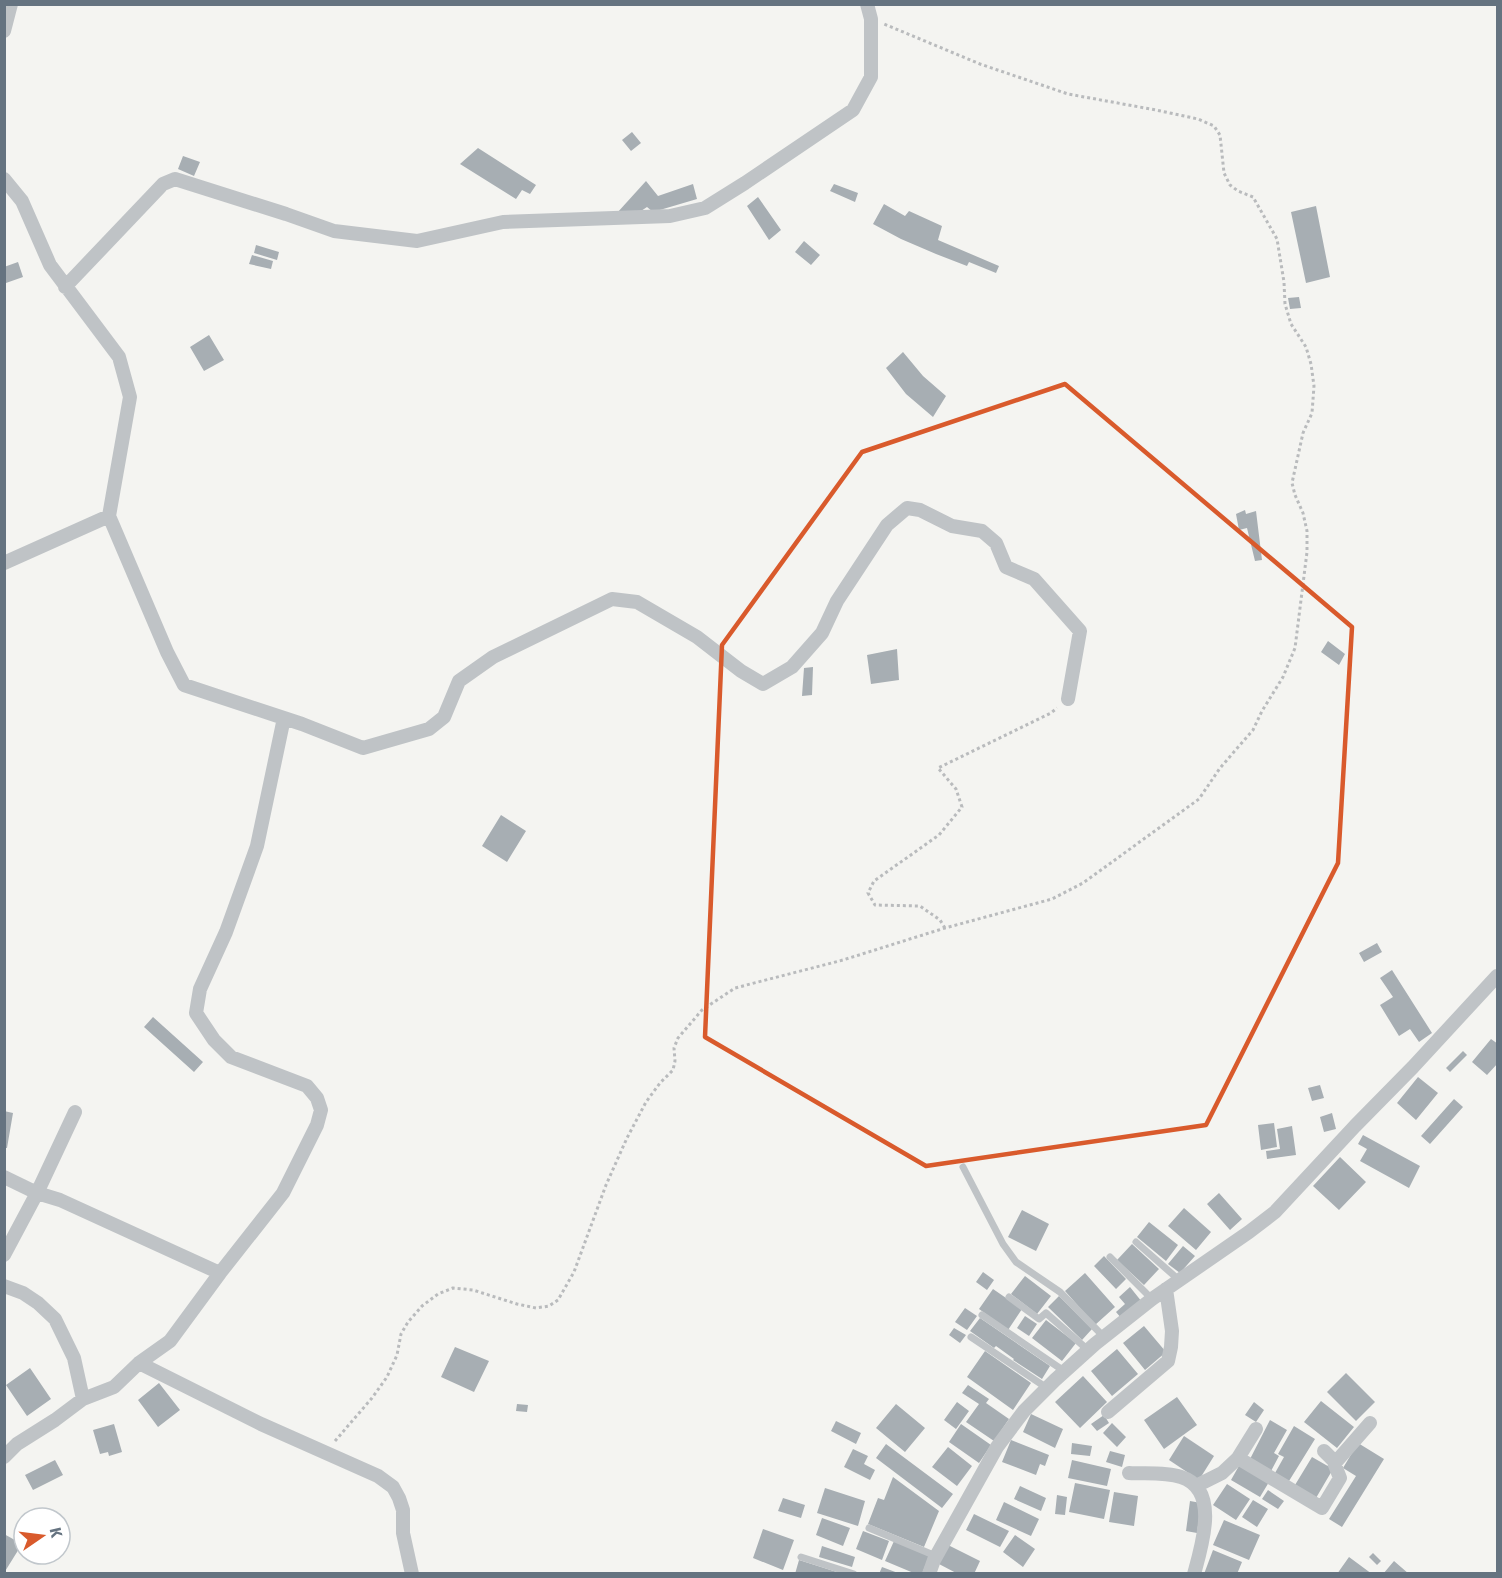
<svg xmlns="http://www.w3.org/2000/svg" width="1502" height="1578" viewBox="0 0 1502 1578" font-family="'Fira Sans Condensed',sans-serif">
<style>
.building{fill:#a7aeb3}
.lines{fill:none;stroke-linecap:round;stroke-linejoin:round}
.path{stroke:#b9bbbd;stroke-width:3;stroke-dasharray:3 3;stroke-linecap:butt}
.lane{stroke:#bfc3c6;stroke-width:7}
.street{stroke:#bfc3c6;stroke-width:14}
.marked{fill:none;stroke:#d95a2c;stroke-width:4.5;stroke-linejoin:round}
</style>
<rect width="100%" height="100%" fill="#f4f4f1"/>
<path class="building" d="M632 132 641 143 631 151 622 140Z
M478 148 536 185 530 194 522 190 516 199 460 164Z
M183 156 200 162 194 176 178 169Z
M646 181 658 196 693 184 697 199 653 212 647 207 638 213H617Z
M834 184 858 193 855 202 830 191Z
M758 197 781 230 769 240 747 206Z
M884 204 905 216 909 211 942 226 938 240 999 266 996 273 969 262 967 266 936 254 901 239 873 224Z
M1316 206 1330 277 1306 283 1291 212Z
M804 241 820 255 811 265 795 252Z
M256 245 279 252 277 260 254 253Z
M252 255 273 261 271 269 249 264Z
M18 262 23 277 6 283 4 279V267Z
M1299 297 1301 308 1290 309 1288 298Z
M209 335 224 360 204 371 190 347Z
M903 352 923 376 946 396 933 417 906 394 886 368Z
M1245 510 1246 514 1256 511 1262 560 1255 561 1247 528 1239 530 1236 514Z
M1328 641 1345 654 1339 665 1321 652Z
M897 649 899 680 871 684 867 655Z
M813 667 812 695 802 696 804 668Z
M501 815 526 831 507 862 482 846Z
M1377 943 1382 952 1364 962 1359 953Z
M1392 970 1432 1033 1419 1042 1410 1029 1399 1036 1380 1005 1393 997 1380 978Z
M153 1017 203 1062 194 1072 144 1027Z
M1491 1039 1498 1044V1063L1487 1075 1472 1062Z
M1463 1051 1467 1055 1450 1072 1446 1068Z
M1418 1077 1438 1093 1416 1120 1397 1103Z
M1320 1085 1324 1098 1312 1101 1308 1088Z
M1454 1099 1463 1107 1430 1144 1421 1136Z
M4 1111 13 1113 7 1148H4Z
M1332 1113 1336 1129 1324 1132 1320 1117Z
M1274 1123 1277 1147 1261 1150 1258 1125Z
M1292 1126 1296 1155 1267 1159 1266 1151 1280 1149 1277 1129Z
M1363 1135 1420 1166 1409 1188 1360 1161 1367 1149 1358 1144Z
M1340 1157 1366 1182 1339 1210 1313 1186Z
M1219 1193 1242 1219 1230 1230 1207 1204Z
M1184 1208 1211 1232 1196 1250 1168 1226Z
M1022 1210 1049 1224 1036 1251 1008 1237Z
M1149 1222 1178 1245 1166 1261 1137 1237Z
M1132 1244 1159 1269 1144 1285 1117 1260Z
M1183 1246 1195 1256 1180 1273 1168 1264Z
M1104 1256 1126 1279 1116 1289 1094 1266Z
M983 1272 994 1280 987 1290 976 1282Z
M1085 1273 1115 1307 1095 1325 1065 1291Z
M1025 1276 1051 1296 1037 1314 1011 1294Z
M1130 1287 1142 1302 1122 1319 1116 1312 1125 1304 1119 1297Z
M993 1289 1022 1309 1008 1330 979 1309Z
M1059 1296 1092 1329 1082 1340 1048 1307Z
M965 1308 977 1316 967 1330 955 1322Z
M1025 1316 1037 1324 1029 1336 1017 1328Z
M980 1318 1050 1366 1042 1379 1013 1360 1014 1359 996 1346 994 1348 970 1331Z
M1046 1320 1076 1343 1062 1361 1032 1338Z
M1144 1326 1166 1352 1145 1370 1123 1343Z
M954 1328 966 1335 960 1343 949 1335Z
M455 1347 489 1361 474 1392 441 1377Z
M1117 1349 1138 1374 1112 1396 1091 1371Z
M985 1351 1031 1383 1013 1410 967 1377Z
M30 1368 51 1399 27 1416 6 1385Z
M1346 1373 1375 1402 1356 1421 1327 1392Z
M1083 1376 1107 1402 1080 1428 1055 1402Z
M159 1383 180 1410 158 1427 138 1400Z
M968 1385 989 1399 986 1403 1009 1419 994 1441 966 1422 979 1404 962 1393Z
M1177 1397 1197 1425 1164 1449 1144 1420Z
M1321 1401 1354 1427 1337 1448 1304 1422Z
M957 1402 969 1411 956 1429 944 1420Z
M1254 1402 1264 1410 1256 1422 1245 1415Z
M517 1404 528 1405 527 1412 516 1411Z
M896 1404 925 1428 905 1452 876 1428Z
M1031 1414 1063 1429 1055 1448 1023 1432Z
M1104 1415 1109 1423 1097 1431 1091 1424Z
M1270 1420 1287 1430 1274 1453 1279 1456 1271 1471 1250 1459Z
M836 1421 861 1433 856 1444 831 1431Z
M1112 1423 1126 1437 1117 1447 1103 1433Z
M114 1424 122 1452 109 1456 108 1452 100 1454 93 1430Z
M961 1424 991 1445 979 1463 949 1442Z
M1294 1426 1315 1439 1289 1481 1275 1473 1284 1457 1278 1454Z
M1184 1436 1214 1456 1199 1480 1169 1460Z
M1011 1440 1049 1455 1045 1466 1040 1464 1036 1475 1002 1462Z
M1072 1443 1092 1446 1090 1456 1071 1454Z
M1358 1443 1384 1459 1342 1527 1329 1519 1356 1476 1343 1468Z
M886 1444 953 1494 942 1508 876 1458Z
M948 1447 972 1466 957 1486 932 1467Z
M853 1449 868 1456 864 1464 875 1470 870 1480 844 1467Z
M1110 1451 1125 1455 1122 1467 1106 1462Z
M1312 1457 1333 1469 1316 1498 1295 1485Z
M55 1460 63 1475 33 1490 25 1475Z
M1072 1460 1111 1469 1107 1486 1068 1478Z
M1240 1464 1269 1482 1260 1497 1231 1480Z
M893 1477 939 1511 924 1547 868 1524 878 1498 884 1500Z
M1075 1483 1110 1490 1104 1519 1069 1512Z
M1227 1484 1250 1499 1236 1520 1213 1505Z
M1020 1486 1046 1498 1041 1511 1014 1499Z
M825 1488 865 1501 858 1526 817 1513Z
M1268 1490 1284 1501 1278 1509 1262 1499Z
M1114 1492 1138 1496 1134 1526 1109 1522Z
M1057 1495 1067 1497 1065 1515 1055 1514Z
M783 1498 805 1505 801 1518 778 1511Z
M1253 1500 1268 1509 1257 1527 1242 1517Z
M1190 1501 1201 1503 1197 1533 1186 1531Z
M1004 1502 1039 1519 1031 1536 996 1520Z
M974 1514 1009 1531 1000 1547 966 1530Z
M822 1518 850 1528 843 1546 816 1535Z
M1224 1520 1260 1535 1249 1560 1213 1545Z
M763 1529 794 1540 783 1570 753 1558Z
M863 1531 889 1541 882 1560 856 1549Z
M4 1534 22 1544 4 1573Z
M1015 1535 1035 1549 1023 1567 1003 1552Z
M894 1541 929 1556 922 1574H916L885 1561Z
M948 1545 980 1561 974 1574H958L939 1564Z
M822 1546 855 1557 852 1567 819 1557Z
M1213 1550 1242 1562 1237 1574H1204Z
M1373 1553 1381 1561 1377 1565 1369 1557Z
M1349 1557 1372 1574H1337Z
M799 1560 840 1573V1574H795Z
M1394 1561 1409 1574H1383Z
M882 1567 898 1573V1574H879Z"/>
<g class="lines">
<path class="path" d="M945 928 940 920 920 906 875 905 868 893 874 881 939 835 962 807 956 789 938 768 1051 713 1057 708
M335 1441 372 1398 387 1377 397 1355 401 1334 408 1322 422 1306 438 1294 453 1288 473 1290 517 1304 536 1308 549 1306 558 1300 574 1272 606 1185 627 1138 646 1102 660 1083 673 1070 675 1061 674 1048 678 1038 702 1010 735 988 843 960 945 928 1052 899 1083 883 1199 799 1220 768 1253 730 1262 711 1283 677 1295 648 1307 552V531L1303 513 1295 495 1292 483 1303 433 1312 413 1314 386 1311 364 1306 347 1291 324 1285 304 1284 282 1277 239 1253 197 1238 191 1230 185 1224 173 1220 135 1214 126 1198 119 1156 110 1068 94 980 64 884 24"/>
<path class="lane" d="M963 1167 1003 1244 1016 1262 1060 1292 1104 1337
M1136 1242 1179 1280
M1110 1257 1152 1299
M1009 1297 1039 1319 1046 1313 1088 1350
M982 1315 1064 1371
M971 1337 1047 1388
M869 1528 936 1556
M801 1557 854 1574"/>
<path class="street" d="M4 31 11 4
M4 179 22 201 50 265 119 357 130 397 109 516 167 652 184 685 302 724 363 748 429 729 444 717 459 681 493 657 612 599 637 602 697 637 741 671 763 684 792 667 822 633 837 601 887 525 907 508 920 510 952 526 982 531 996 543 1006 567 1034 579 1080 631 1068 699
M65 287 163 184 175 179 286 214 334 231 417 241 503 222 670 216 705 208 745 183 853 110 871 77V19L867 4
M4 563 109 516
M4 1177 37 1193 60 1200 220 1273
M4 1255 37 1193 75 1112
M4 1286 23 1293 38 1303 55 1319 74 1358 83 1399
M139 1363 261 1424 378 1476 393 1487 399 1498 403 1510V1533L412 1574
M1108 1412 1168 1361 1171 1347 1172 1331 1166 1289
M4 1457 17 1444 55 1420 83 1399 114 1387 139 1363 170 1341 220 1273 283 1193 317 1125 321 1110 317 1098 307 1086 231 1057 214 1040 196 1013 200 989 226 932 257 846 284 718
M1238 1458 1256 1429
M1335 1463 1370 1423
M1129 1473C1146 1474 1165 1472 1181 1477 1220 1489 1202 1545 1194 1574
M1196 1486 1222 1473 1238 1458 1322 1508 1340 1478 1333 1460 1324 1451
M929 1574 934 1560 997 1447 1024 1411 1055 1380 1095 1344 1152 1299 1249 1232 1275 1212 1355 1126 1413 1067 1497 976"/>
</g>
<path class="marked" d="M1065 384 1352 627 1338 863 1206 1125 926 1166 705 1037 722 645 862 452Z"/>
<rect width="1502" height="1578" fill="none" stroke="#657380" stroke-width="12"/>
<g transform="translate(42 1536) rotate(76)"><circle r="28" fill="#ffffff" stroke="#c1c7cc" stroke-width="1.5"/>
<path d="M0-4.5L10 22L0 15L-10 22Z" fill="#d95a2c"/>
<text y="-9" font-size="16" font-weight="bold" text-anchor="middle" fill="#657380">K</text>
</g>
</svg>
